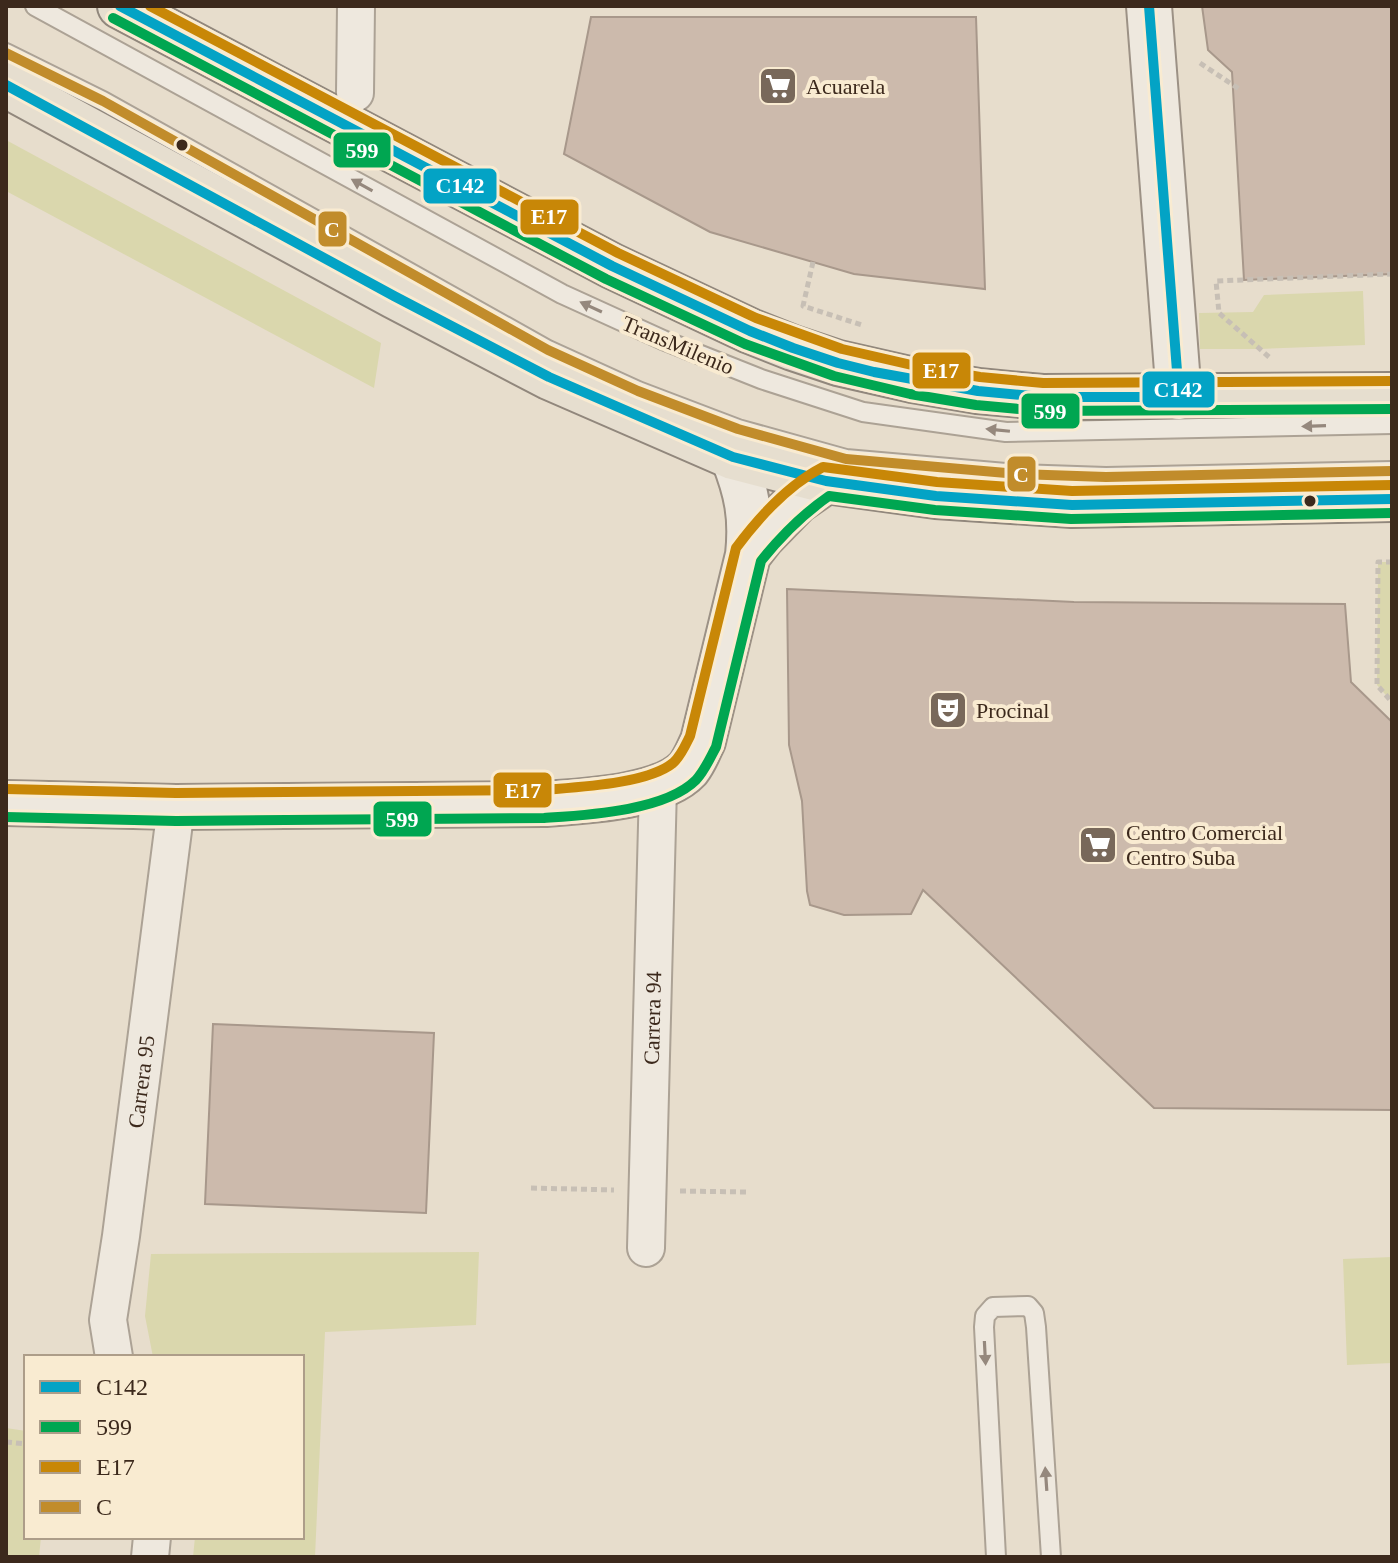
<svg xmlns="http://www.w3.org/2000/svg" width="1398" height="1563" viewBox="0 0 1398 1563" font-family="Georgia,serif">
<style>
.green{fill:#dad7ad}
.building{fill:#ccbaac;stroke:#a8988b;stroke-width:2}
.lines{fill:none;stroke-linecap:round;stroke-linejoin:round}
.lane-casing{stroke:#aca295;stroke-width:22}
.street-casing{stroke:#aca295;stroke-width:40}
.secondary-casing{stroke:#9c9185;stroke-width:48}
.primary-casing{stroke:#91877c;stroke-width:48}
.path{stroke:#c7bfb5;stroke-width:5;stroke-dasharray:6 4;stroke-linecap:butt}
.lane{stroke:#eee8de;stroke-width:18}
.street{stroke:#eee8de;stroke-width:36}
.secondary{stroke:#eee8de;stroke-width:44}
.primary{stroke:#e6decf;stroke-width:44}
.bus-1-casing{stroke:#f9ebd1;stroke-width:16}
.bus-2-casing{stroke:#f9ebd1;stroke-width:16}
.bus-3-casing{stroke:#f9ebd1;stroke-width:16}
.bus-4-casing{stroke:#f9ebd1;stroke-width:16}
.bus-1{stroke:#03a3c5;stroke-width:10}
.bus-2{stroke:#00a651;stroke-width:10}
.bus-3{stroke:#c88707;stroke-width:10}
.bus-4{stroke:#c18c2b;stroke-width:10}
.oneway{fill:#95887d}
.bus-dot{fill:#3c291c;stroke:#f9ebd1;stroke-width:3}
.labels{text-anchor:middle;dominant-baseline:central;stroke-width:8;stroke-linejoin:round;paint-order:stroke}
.poi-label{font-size:22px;fill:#3c291c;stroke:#f9ebd1;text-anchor:start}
.street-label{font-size:22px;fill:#3c291c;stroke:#f9ebd1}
.line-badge{stroke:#f9ebd1;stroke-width:3}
.badge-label{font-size:22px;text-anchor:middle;font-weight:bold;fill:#fff}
</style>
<rect width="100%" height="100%" fill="#e7ddcc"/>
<path class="green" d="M6 140 381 343 374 388 6 191Z
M1363 291 1365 345 1260 349H1200L1199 313 1253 312 1264 295Z
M1378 562H1392V702L1377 685Z
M479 1252 476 1325 325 1332 315 1557H193L195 1537H302V1357H153L145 1316 151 1254Z
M1392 1257V1363L1347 1365 1343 1259Z
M6 1428 26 1431V1537H41L39 1557H6Z"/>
<path class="building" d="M1202 6H1392V274L1244 280 1232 72 1208 50Z
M591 17H976L985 289 854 274 710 232 564 154Z
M787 589 1074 602 1345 604 1351 682 1392 722V1110L1154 1108 923 890 911 914 844 915 810 905 807 891 802 801 789 745Z
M213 1024 434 1033 426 1213 205 1204Z"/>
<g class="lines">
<defs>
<path id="lane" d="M35 6 562 294 663 340 761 379 863 412 1006 432 1392 424
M6 53 103 101 548 350 638 391 738 429 846 459 1018 474 1106 477 1392 471
M996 1557 984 1327 985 1316 993 1307 1028 1306 1034 1313 1036 1327 1051 1557"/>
<g id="street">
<path d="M355 93 356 6"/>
<path id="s1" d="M646 1248 658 787"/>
<path id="s2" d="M114 1357 108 1320 121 1236 176 807"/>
<path d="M150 1557 152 1537"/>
</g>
<path id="secondary" d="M1149 6 1179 397
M748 555 762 537 797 501 826 481
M6 803 176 807 544 804C583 801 661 798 688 769 695 760 698 751 703 741L748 555C752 517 747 492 733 457"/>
<path id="primary" d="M120 6 612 266 750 331 793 348 838 363 913 380 978 391 1042 397 1392 395
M6 85 394 296 549 377 733 457 826 481 936 496 1072 505 1392 499"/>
</defs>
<use href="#lane" class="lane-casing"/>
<use href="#street" class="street-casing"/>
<use href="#secondary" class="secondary-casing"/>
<use href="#primary" class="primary-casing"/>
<path class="path" d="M1200 63 1239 89
M813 262 803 306 862 325
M1269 357 1219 313 1216 281 1392 274
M1392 562H1378L1377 685 1392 702
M531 1188 614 1190
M680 1191 746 1192
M6 1442 26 1444"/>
<use href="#lane" class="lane"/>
<use href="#street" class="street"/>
<use href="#secondary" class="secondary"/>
<use href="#primary" class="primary"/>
<defs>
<path id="bus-1" d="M120 6 612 266 750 331 793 348 838 363 874 372 978 391 1042 397H1179L1149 6
M6 85 394 296 549 377 733 457 826 481 936 496 1072 505 1392 499"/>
<path id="bus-2" d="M113 18 606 279 745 344 834 376 910 394 976 405 1041 411 1392 409
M6 817 176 821 544 818C587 815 665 811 696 780 705 770 710 758 716 747L761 561C781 536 803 514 829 496L935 510 1071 519 1392 513"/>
<path id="bus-3" d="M150 6 618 253 756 318 842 349 916 366 980 377 1043 383 1392 381
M6 789 176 793 543 790C577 787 647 784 673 763 681 756 685 746 690 736L736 548C759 517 788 485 823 467L937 482 1072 491 1392 485"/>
<path id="bus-4" d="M6 53 103 101 548 350 638 391 738 429 846 459 1018 474 1106 477 1392 471"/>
</defs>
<use href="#bus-1" class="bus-1-casing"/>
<use href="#bus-2" class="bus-2-casing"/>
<use href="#bus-3" class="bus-3-casing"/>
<use href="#bus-4" class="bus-4-casing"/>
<use href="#bus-1" class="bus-1"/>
<use href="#bus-2" class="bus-2"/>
<use href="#bus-3" class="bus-3"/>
<use href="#bus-4" class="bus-4"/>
</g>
<defs><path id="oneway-solid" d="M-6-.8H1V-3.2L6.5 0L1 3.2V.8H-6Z" transform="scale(2)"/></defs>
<g class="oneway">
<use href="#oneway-solid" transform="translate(362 185) rotate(-151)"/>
<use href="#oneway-solid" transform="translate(591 307) rotate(-155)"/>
<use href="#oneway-solid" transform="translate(1314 426) rotate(178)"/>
<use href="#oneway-solid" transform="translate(998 430) rotate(-174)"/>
<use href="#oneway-solid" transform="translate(985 1353) rotate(87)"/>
<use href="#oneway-solid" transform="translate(1046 1479) rotate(-94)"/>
</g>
<defs>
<symbol id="supermarket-square" viewBox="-11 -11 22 22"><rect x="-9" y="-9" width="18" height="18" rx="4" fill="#78685a" stroke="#f9ebd1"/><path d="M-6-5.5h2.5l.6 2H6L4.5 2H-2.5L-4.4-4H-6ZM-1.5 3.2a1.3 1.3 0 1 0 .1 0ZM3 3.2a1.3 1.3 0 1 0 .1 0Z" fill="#fff"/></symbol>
<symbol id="theatre-square" viewBox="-11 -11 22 22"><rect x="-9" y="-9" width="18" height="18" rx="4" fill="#78685a" stroke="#f9ebd1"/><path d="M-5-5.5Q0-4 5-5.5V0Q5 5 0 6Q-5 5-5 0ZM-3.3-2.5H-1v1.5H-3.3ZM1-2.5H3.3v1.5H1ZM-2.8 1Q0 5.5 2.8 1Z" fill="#fff"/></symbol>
</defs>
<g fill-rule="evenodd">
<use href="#supermarket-square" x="756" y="64" width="44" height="44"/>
<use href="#theatre-square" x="926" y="688" width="44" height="44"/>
<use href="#supermarket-square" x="1076" y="823" width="44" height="44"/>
</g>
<g class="bus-dot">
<circle cx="182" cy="145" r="7"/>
<circle cx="1310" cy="501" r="7"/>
</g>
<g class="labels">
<g class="poi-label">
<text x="806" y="86">Acuarela</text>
<text x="976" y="710">Procinal</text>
<text x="1126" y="832">Centro Comercial<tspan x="1126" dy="25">Centro Suba</tspan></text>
</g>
<g class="street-label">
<text transform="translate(678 345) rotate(23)">TransMilenio</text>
<text stroke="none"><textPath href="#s1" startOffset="230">Carrera 94</textPath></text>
<text stroke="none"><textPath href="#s2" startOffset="278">Carrera 95</textPath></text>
</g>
</g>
<g class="line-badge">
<rect x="332" y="131" width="60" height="38" rx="8" fill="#00a651"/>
<rect x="422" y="167" width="76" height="38" rx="8" fill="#03a3c5"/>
<rect x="519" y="198" width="61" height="38" rx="8" fill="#c88707"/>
<rect x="317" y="210" width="31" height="38" rx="8" fill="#c18c2b"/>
<rect x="911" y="351" width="61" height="39" rx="8" fill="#c88707"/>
<rect x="1141" y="370" width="75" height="39" rx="8" fill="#03a3c5"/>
<rect x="1020" y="392" width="61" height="38" rx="8" fill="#00a651"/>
<rect x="1006" y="455" width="31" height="38" rx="8" fill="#c18c2b"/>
<rect x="492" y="771" width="61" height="38" rx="8" fill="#c88707"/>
<rect x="372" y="800" width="61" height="38" rx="8" fill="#00a651"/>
</g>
<g class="badge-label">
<text x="362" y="158">599</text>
<text x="460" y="193">C142</text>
<text x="549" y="224">E17</text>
<text x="332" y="237">C</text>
<text x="941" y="378">E17</text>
<text x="1178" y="397">C142</text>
<text x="1050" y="419">599</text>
<text x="1021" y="482">C</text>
<text x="523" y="798">E17</text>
<text x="402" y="827">599</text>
</g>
<rect width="1398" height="1563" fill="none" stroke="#3c291c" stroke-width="16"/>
<rect x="24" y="1355" width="280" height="184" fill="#f9ebd1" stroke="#ad9d89" stroke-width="2"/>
<rect x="40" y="1381" width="40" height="12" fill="#03a3c5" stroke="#ad9d89" stroke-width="2"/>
<text x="96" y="1395" font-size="24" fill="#3c291c">C142</text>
<rect x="40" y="1421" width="40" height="12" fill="#00a651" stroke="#ad9d89" stroke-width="2"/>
<text x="96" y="1435" font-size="24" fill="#3c291c">599</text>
<rect x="40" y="1461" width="40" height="12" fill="#c88707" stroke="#ad9d89" stroke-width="2"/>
<text x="96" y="1475" font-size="24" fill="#3c291c">E17</text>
<rect x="40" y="1501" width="40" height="12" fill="#c18c2b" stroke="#ad9d89" stroke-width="2"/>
<text x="96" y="1515" font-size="24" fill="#3c291c">C</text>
</svg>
